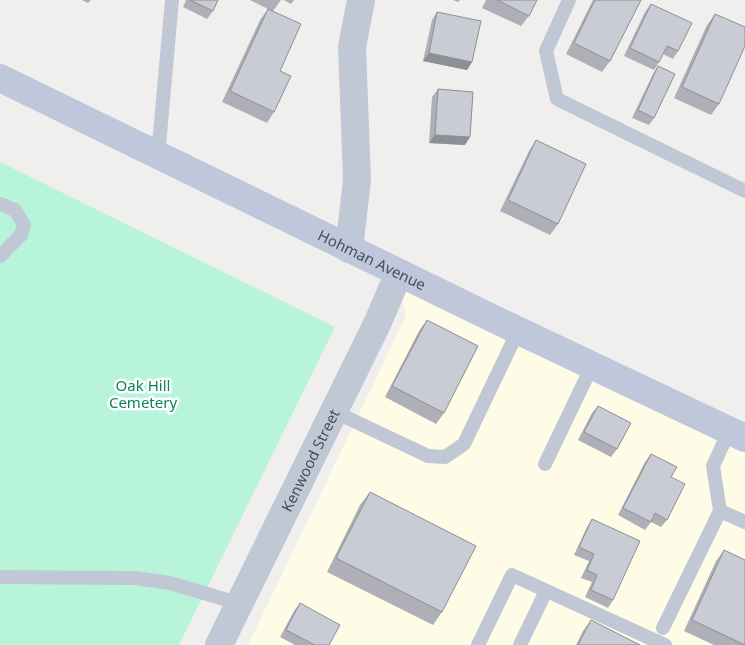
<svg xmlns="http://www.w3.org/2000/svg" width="745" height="645" viewBox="0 0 745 645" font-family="'Noto Sans',sans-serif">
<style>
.commercial{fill:#fefbe6}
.green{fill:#b8f4d9}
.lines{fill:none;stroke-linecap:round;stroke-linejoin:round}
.service{stroke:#c0c8d5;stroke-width:14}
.minor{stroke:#c0c8d5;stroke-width:28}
.secondary{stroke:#bfc7da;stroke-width:28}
.wall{fill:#aeafb7}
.shaded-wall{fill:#8d8f95}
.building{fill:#caccd5;stroke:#8d8f95}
.labels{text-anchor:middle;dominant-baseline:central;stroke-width:5;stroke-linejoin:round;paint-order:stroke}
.street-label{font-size:15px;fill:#454e5e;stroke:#fff}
.park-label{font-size:15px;fill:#0d825b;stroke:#fff}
</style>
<rect width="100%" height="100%" fill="#f1efee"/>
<path class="commercial" d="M396 273 745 439V645H248L406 316Z"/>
<path class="green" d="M0 162 335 327 179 645H0Z"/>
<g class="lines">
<path class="service" d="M569 0 546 51 557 99 745 191
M158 156 172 0
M0 204 15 210 24 225 21 235 0 256
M333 411 428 456 445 457 464 444 518 331
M545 464 592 366
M720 511 745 522
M0 577 134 578 170 583 241 604
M663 628 720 511 713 466 729 431
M478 645 512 575 665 645
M520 645 546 591"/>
<g class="minor">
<path d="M349 249 357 180 352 47 361 0"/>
<path id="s1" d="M219 645 377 324 399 273"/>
</g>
<path class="secondary" id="s2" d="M0 78 496 320 745 438"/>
</g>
<path class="wall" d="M82 0H91L88 3Z
M186 0H218L213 11 207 19 183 7Z
M250 0H281L273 11 280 71 274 112 267 123 222 102 260 20 268 9Z
M284 0H294L291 4Z
M453 0H460L458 2Z
M486 0H537L529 16 521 26 482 8Z
M593 0H641L610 61 602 72 566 54Z
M651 4 678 51 673 59 663 54 659 62 654 70 624 56 645 12Z
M437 12 472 62 467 70 423 61 432 20Z
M715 14 719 104 711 115 674 98 707 25Z
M658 66 654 118 649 125 632 118 653 74Z
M438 89 465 145 429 143 432 97Z
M536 140 558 224 550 235 500 211 529 151Z
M427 320 444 413 436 424 385 397 419 331Z
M598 406 617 449 611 457 578 440 592 413Z
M651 454 671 477 667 520 661 527 651 522 645 530 618 515 645 462Z
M370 492 442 612 433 625 327 572 360 505Z
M592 519 613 600 608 608 585 597 592 582 581 578 589 561 574 555 587 527Z
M724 550 744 645H714L684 631 716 561Z
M300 603 329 645H295L280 637 294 611Z
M591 620 640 645H576L583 631Z"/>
<path class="shaded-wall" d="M429 53 472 62 467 70 423 61Z
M435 135 470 137 465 145 429 143Z"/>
<path class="building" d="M190 0H218L213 11Z
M497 0H537L529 16Z
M595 0H641L610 61 574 43Z
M651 4 692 23 678 51 667 46 659 62 630 48Z
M268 9 301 24 280 71 291 76 274 112 230 91Z
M437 12 481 21 472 62 429 53Z
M715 14 745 27V46L719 104 682 87Z
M658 66 675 74 654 118 638 110Z
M438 89 473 92 470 137 435 135Z
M536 140 586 164 558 224 508 200Z
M427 320 478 346 444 413 392 386Z
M598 406 631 423 617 449 584 432Z
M651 454 677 467 671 477 685 484 667 520 655 513 651 522 623 508Z
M370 492 476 546 442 612 336 558Z
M592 519 640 541 613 600 591 590 597 575 587 570 594 554 579 547Z
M724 550 745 560V645L692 620Z
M300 603 340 625 329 645H315L286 630Z
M591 620 640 645H578Z"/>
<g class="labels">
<g class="street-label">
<text stroke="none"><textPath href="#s2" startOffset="414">Hohman Avenue</textPath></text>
<text stroke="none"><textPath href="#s1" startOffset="206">Kenwood Street</textPath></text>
</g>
<g class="park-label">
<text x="143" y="385">Oak Hill<tspan x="143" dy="17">Cemetery</tspan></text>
</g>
</g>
</svg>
